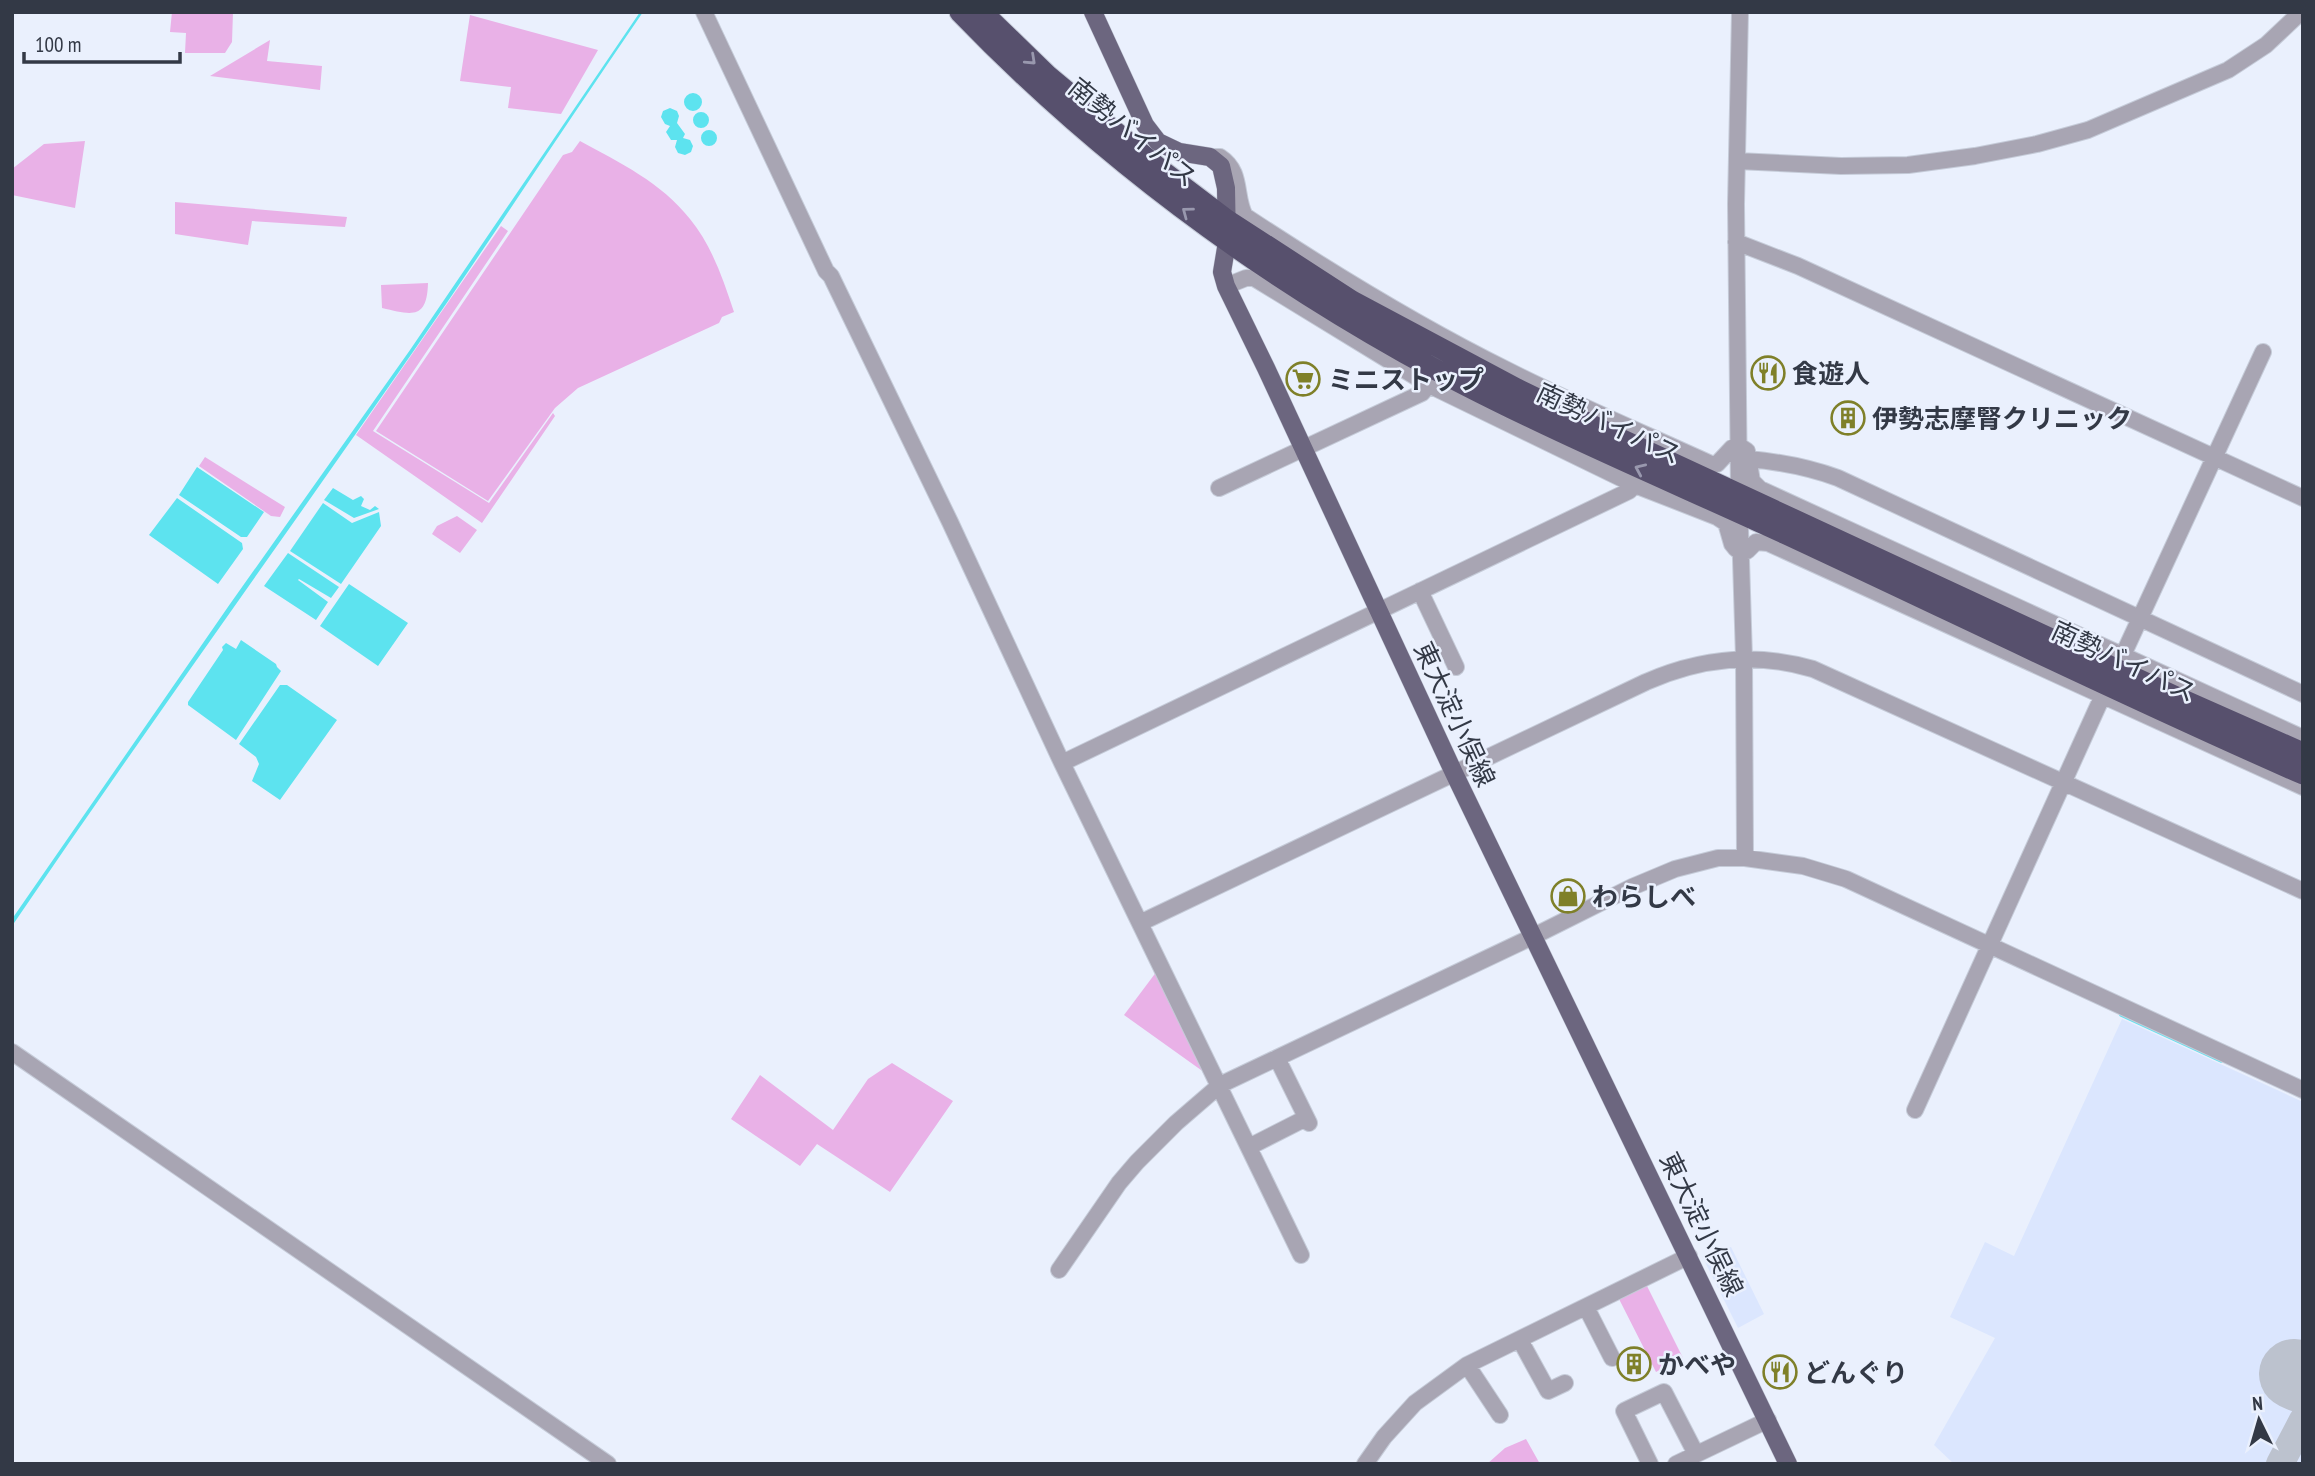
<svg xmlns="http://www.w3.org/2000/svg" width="2315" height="1476" viewBox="0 0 2315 1476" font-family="'PT Sans Narrow','Noto Sans JP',sans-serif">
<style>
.built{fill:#dbe6fe}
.green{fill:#e9b1e7}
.water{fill:#5de3ef}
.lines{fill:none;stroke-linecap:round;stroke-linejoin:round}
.stream{stroke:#5de3ef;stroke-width:3.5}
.taxiway{stroke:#bcc2ce;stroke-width:28}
.runway{stroke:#bcc2ce;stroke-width:70}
.minor-casing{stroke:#c5cbd8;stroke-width:18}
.major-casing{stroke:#c5cbd8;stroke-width:19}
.highway-casing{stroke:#c5cbd8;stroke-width:23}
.minor{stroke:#a8a5b3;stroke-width:16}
.major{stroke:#6c667f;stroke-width:18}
.highway{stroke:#57506d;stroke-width:21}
.oneway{stroke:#9998ae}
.labels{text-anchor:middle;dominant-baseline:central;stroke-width:5;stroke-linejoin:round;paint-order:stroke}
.street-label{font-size:26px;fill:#333946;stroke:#eaf0fd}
.poi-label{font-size:26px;font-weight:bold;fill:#333946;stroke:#eaf0fd;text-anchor:start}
</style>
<rect width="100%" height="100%" fill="#eaf0fd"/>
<path class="built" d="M2122 1019 2303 1102V1464H1954L1934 1445 1995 1338 1950 1317 1985 1242 2014 1256Z
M1731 1247 1764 1314 1738 1328 1702 1256 1712 1250Z"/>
<path class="green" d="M172 12H233L232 42 225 53H185L186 33 170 32Z
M470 15 598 50 561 114 508 108 511 87 460 81Z
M270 40 267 61 322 66 320 90 210 76Z
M85 141 75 208 12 195V169L44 144Z
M580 141C619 162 662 183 690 219 712 246 723 279 734 312L722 317 719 323 578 388 555 408 488 501 376 431 563 155 572 152Z
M175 202 347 217 345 227 252 221 248 245 175 234Z
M501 226 508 231 373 431 489 503 553 413 555 416 482 523 356 435Z
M428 283C427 320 412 315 382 308L381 285Z
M205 457 285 507 280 517 271 516 199 466Z
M457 516 477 530 460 553 432 534 437 526Z
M1157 971 1203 1063 1201 1070 1124 1015Z
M892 1063 953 1101 890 1192 817 1144 800 1166 731 1119 760 1075 833 1130 868 1079Z
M1647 1286 1683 1358 1656 1372 1619 1299Z
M1526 1439 1540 1464H1487L1505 1448Z"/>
<path class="water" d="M640 12H643C566 124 492 238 415 349 281 542 144 732 12 926V919L230 604 410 350Z
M684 102a9 9 0 1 1 18 0a9 9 0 1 1-18 0Z
M670 108 677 111 679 116 677 123 685 134 683 138 690 140 693 146 691 152 685 155 678 153 675 147 677 140H671L666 132 670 126 665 124 661 117 663 111Z
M693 120a8 8 0 1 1 16 0a8 8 0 1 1-16 0Z
M701 138a8 8 0 1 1 16 0a8 8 0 1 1-16 0Z
M197 467 264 512 247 537H241L179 495Z
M333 488 353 500 361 496 364 499 361 506 370 510 375 506 379 509 354 518 324 500Z
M177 498 242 543 243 549 218 584 149 535Z
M323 503 352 523 379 512 381 526 341 584 290 551Z
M288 553 339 587 331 598 299 579 298 580 328 602 316 620 264 586Z
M349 584 408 623 378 666 320 626Z
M241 640 276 664 277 667 281 671 236 740 188 705V702L223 650 222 647 226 643 236 649Z
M280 685H287L337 720 280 800 252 781 259 764 256 757 239 744Z"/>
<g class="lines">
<path class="stream" d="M2121 1015 2221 1061"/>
<path class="taxiway" d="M2280 1464 2303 1420"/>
<path class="runway" d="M2294 1374 2303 1378"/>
<defs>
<path id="minor" d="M704 12 826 271 831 276 950 522 1062 763 1301 1255
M1740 12 1736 204 1739 494 1744 658 1745 858
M1212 157H1220C1243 172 1234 196 1245 216 1330 272 1416 325 1507 370 1574 404 1643 433 1711 464H1717L1732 448 1738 445 1747 451 1752 481 1760 489 2303 738
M1737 161 1841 166 1908 165 1975 156 2037 144 2088 130 2228 70 2266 45 2301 12
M1736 242 1798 266 2303 498
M1226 286 1246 278H1254L1429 385 1635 485 1717 517 1726 523 1732 544 1736 549
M1749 459C1781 462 1808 467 1838 478L2303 694
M1219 488 1422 393 1429 385
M1741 551H1747L1756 542 1768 543 2303 787
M1420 591 1456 667
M2123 655 2263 352
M1062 763 1629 491 1635 485
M1140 923 1646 682C1701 658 1755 652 1813 669L2303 891
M12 1052 608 1464
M1277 1058 1309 1123
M1915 1110 2103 695
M1249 1147 1306 1118
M1059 1270 1119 1183 1137 1162 1176 1123 1220 1085 1534 936 1632 887 1675 869 1718 858H1745L1803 866 1846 879 2303 1090
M1586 1307 1612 1358
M1520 1340 1548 1391 1565 1383
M1467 1365 1500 1415
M1365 1464 1384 1437 1415 1403 1467 1365 1689 1256
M1650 1464 1624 1411 1664 1392 1696 1454
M1676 1464 1768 1420"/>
<path id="major" d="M1093 12 1145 125 1158 142 1179 152 1210 157 1221 166 1226 188 1227 242 1222 272 1226 286 1266 368 1454 773 1788 1464"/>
<path id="highway" d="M960 12C1091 148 1241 261 1405 353 1528 421 1658 475 1786 534 1958 614 2129 698 2303 774
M982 12 1047 75 1161 170 1227 220 1352 301 1517 389 1618 438 2174 696 2303 753"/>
</defs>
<use href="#minor" class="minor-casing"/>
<use href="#major" class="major-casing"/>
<use href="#highway" class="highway-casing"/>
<use href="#minor" class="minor"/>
<use href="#major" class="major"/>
<use href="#highway" class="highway"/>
</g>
<defs><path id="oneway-chevron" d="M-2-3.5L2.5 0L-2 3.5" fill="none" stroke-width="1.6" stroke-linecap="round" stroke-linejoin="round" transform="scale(1.75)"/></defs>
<g class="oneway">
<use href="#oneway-chevron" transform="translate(1031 60) rotate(43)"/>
<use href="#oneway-chevron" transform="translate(1187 212) rotate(-143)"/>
<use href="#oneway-chevron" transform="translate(1640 469) rotate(-156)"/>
</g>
<defs>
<symbol id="restaurant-ring" viewBox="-11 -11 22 22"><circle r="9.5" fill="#eaf0fd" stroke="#7f8029" stroke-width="1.5"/><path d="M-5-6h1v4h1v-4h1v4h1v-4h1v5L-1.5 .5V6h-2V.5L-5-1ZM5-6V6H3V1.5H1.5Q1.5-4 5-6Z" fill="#7f8029"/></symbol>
<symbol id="supermarket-ring" viewBox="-11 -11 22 22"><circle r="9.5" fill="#eaf0fd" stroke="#7f8029" stroke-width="1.5"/><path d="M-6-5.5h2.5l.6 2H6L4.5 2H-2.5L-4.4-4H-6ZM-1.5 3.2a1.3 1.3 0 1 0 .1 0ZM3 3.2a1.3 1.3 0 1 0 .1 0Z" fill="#7f8029"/></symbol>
<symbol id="building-ring" viewBox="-11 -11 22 22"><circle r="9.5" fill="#eaf0fd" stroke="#7f8029" stroke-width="1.5"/><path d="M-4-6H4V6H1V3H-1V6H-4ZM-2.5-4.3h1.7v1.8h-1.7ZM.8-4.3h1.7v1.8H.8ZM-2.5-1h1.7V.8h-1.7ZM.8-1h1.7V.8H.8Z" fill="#7f8029"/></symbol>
<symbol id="shop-ring" viewBox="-11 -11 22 22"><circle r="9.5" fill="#eaf0fd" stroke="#7f8029" stroke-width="1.5"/><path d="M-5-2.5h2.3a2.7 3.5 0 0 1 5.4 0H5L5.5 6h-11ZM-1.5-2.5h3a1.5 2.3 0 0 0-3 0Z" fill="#7f8029"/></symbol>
</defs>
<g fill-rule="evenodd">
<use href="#restaurant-ring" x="1749" y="354" width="38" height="38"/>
<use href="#supermarket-ring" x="1284" y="360" width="38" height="38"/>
<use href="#building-ring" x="1829" y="399" width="38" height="38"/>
<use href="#shop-ring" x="1549" y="877" width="38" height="38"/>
<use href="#building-ring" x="1615" y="1345" width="38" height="38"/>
<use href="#restaurant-ring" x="1761" y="1353" width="38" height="38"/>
</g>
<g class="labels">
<g class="street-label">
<text transform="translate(1133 132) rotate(39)">南勢バイパス</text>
<text transform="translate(1609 423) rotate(25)">南勢バイパス</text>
<text transform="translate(2124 661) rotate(25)">南勢バイパス</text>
<text transform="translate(1455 714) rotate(65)">東大淀小俣線</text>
<text transform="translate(1702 1224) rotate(64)">東大淀小俣線</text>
</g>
<g class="poi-label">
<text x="1792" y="373">食遊人</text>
<text x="1328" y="379">ミニストップ</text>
<text x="1872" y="418">伊勢志摩腎クリニック</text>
<text x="1592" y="896">わらしべ</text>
<text x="1658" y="1364">かべや</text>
<text x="1804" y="1372">どんぐり</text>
</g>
</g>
<rect width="2315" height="1476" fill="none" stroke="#333946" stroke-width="28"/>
<g transform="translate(2259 1420) rotate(355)" stroke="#eaf0fd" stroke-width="5" paint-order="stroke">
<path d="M0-5L12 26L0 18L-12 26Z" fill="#333946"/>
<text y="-10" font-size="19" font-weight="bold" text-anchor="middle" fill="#333946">N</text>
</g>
<path d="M24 52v10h156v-10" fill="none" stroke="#333946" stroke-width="3.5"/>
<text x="35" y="52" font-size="21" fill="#333946" stroke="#eaf0fd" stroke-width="5" paint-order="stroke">100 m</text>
</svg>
